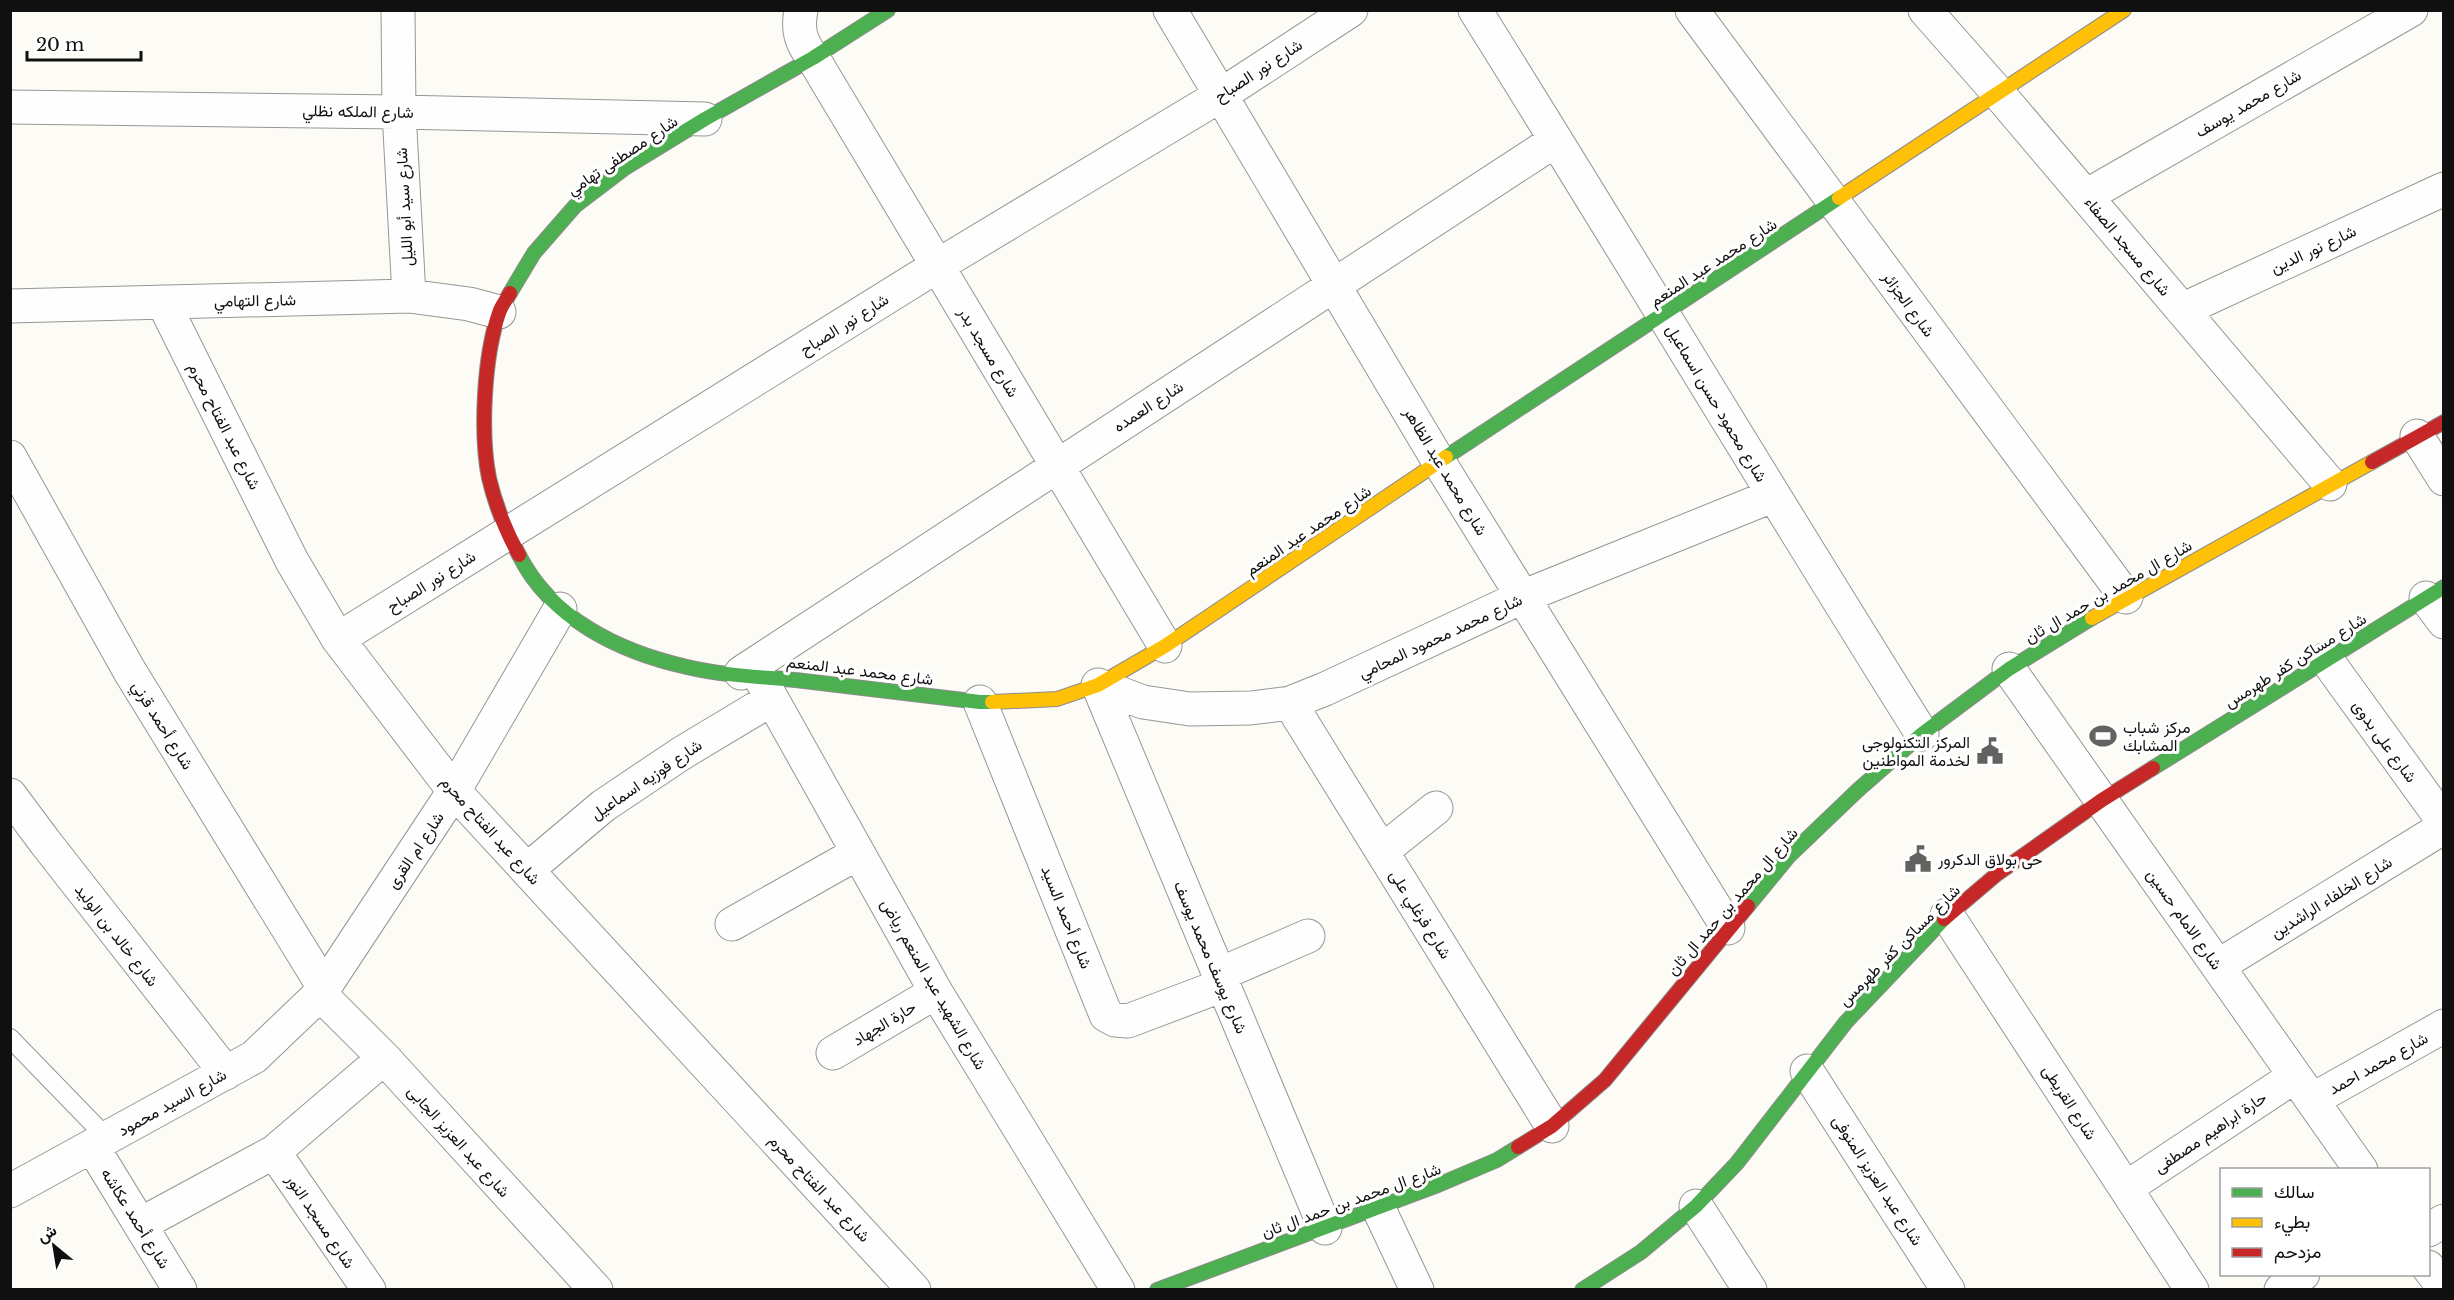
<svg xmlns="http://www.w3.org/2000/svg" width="2454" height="1300" viewBox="0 0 2454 1300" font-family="'Libre Baskerville',Vazirmatn,serif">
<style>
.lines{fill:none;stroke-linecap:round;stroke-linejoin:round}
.lane-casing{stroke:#969694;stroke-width:20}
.street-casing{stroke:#969694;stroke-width:35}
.fast-casing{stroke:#8d8c8a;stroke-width:16}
.slow-casing{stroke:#8d8c8a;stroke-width:16}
.jam-casing{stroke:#8d8c8a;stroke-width:16}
.lane{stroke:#fffefe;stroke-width:18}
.street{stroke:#fffefe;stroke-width:33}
.fast{stroke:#4caf50;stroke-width:14}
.slow{stroke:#ffc107;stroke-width:14}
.jam{stroke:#c62828;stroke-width:14}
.labels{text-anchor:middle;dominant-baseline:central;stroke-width:6;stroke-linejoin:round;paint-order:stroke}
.street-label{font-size:16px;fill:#101010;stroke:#fff}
.poi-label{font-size:16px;fill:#101010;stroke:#fff;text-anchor:start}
</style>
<rect width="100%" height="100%" fill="#fcfbf6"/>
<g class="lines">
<defs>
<path id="lane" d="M10 1038 107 1138"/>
<path id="street" d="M398 10 399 112 409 296
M801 10C797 30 801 43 813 58L1165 646
M1170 10 1439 462 1728 928
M1475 10C1626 251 1771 494 1922 734
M1692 10 2126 597
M1925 10 1999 94 2330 484
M10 107 399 112 705 119
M2086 196 2411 10
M163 302 292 561 338 639 454 791 914 1290
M10 306 409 296 469 304 499 312
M2182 310 2444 189
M2417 436 2444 479
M10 457 129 670 325 989
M2426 598 2444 622
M338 639 937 266 1221 95 1351 10
M2326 659 2444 822
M2009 669 2361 1170
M741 673 1556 140
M758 674 936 992 1118 1290
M1098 685 1143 702 1190 709 1251 708 1290 703 1325 689 1522 597 1772 496
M1098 685 1325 1228
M980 702 1106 1015 1115 1020 1128 1021 1223 985
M1290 703 1552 1126
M10 795 45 842 226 1073
M1382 851 1436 808
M527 870 603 806 682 753 772 699
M1947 915 2192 1290
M732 924 858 853
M2218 966 2444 827
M1218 975 1308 936
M320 994 384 1058 596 1290
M833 1053 936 992
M1807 1071 1948 1290
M2312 1100 2444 1026
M92 1146 180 1290
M274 1152 369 1290
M2126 1188 2295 1076
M10 1191 254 1057 320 994 454 791 560 609
M1696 1206 1750 1290
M1378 1207 1417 1290
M141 1224 274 1152 384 1058
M2428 1230 2444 1221
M2428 1267 2444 1288
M2281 1290 2303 1274"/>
<path id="fast" d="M510 293 534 253 575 206 625 168 705 119 813 58 888 10
M1446 457 1839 198
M519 555C551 619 620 652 687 667 724 676 766 677 804 681 863 688 921 695 980 702H992
M2153 768 2444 587
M1748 906 1789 856 1858 790 1922 734 2009 669 2092 618
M1157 1290 1438 1185 1497 1160 1518 1147
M1582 1290 1641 1252 1696 1206 1737 1163 1846 1022 1944 919"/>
<path id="slow" d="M1839 198 2124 10
M2092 618 2372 462
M992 702 1057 699 1098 685 1165 646 1446 457"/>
<path id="jam" d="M510 293C507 299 501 306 499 313 484 356 480 433 489 478 495 504 506 531 519 555
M2372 462 2444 422
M1944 919 1997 874 2102 800 2153 768
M1518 1147 1552 1126 1605 1080 1748 906"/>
</defs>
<use href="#lane" class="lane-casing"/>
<use href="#street" class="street-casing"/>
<use href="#fast" class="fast-casing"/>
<use href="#slow" class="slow-casing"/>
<use href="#jam" class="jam-casing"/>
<use href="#lane" class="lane"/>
<use href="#street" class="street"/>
<use href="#fast" class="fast"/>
<use href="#slow" class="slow"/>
<use href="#jam" class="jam"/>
</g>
<defs>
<symbol id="stadium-bare" viewBox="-9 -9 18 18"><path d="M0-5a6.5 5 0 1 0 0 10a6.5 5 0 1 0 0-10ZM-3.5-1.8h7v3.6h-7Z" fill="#636260" stroke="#fff" stroke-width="2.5" paint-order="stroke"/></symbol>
<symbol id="civic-bare" viewBox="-9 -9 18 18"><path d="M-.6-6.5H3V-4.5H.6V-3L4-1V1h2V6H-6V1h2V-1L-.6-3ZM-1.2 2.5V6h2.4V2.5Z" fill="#636260" stroke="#fff" stroke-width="2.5" paint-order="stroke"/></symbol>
</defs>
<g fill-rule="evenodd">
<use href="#stadium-bare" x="2084" y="717" width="38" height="38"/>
<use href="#civic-bare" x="1971" y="732" width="38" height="38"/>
<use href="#civic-bare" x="1899" y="840" width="38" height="38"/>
</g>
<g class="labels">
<g class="street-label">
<text transform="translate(1258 70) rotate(-33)">شارع نور الصباح</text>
<text transform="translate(2248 103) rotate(-30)">شارع محمد يوسف</text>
<text transform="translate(358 111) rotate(1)">شارع الملكه نظلي</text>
<text transform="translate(622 155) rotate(-34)">شارع مصطفى تهامي</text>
<text transform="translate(404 207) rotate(-93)">شارع سيد أبو الليل</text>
<text transform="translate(2128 246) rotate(50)">شارع مسجد الصفاء</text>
<text transform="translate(2313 249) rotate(-25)">شارع نور الدين</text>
<text transform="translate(1713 262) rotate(-33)">شارع محمد عبد المنعم</text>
<text transform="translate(255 300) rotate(-1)">شارع التهامي</text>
<text transform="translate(1909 304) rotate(54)">شارع الجزائر</text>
<text transform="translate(844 324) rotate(-32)">شارع نور الصباح</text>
<text transform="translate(989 352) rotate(59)">شارع مسجد بدر</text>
<text transform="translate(1717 403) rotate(59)">شارع محمود حسن اسماعيل</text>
<text transform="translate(1148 406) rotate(-33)">شارع العمده</text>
<text transform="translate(225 426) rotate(63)">شارع عبد الفتاح محرم</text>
<text transform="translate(1446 471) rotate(59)">شارع محمد عبد الظاهر</text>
<text transform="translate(1308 530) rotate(-34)">شارع محمد عبد المنعم</text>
<text transform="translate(431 581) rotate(-32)">شارع نور الصباح</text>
<text transform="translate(2108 591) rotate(-30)">شارع ال محمد بن حمد ال ثان</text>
<text transform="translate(1440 636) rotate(-25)">شارع محمد محمود المحامي</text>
<text transform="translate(2295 660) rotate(-32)">شارع مساكن كفر طهرمس</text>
<text transform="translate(860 670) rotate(7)">شارع محمد عبد المنعم</text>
<text transform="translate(163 725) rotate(58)">شارع أحمد قرني</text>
<text transform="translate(2385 741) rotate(54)">شارع على بدوى</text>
<text transform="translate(646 779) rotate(-34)">شارع فوزيه اسماعيل</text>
<text transform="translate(491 830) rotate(48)">شارع عبد الفتاح محرم</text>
<text transform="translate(415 850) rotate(-56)">شارع ام القرى</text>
<text transform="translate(2331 897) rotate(-32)">شارع الخلفاء الراشدين</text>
<text transform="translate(1732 901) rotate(-49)">شارع ال محمد بن حمد ال ثان</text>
<text transform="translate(1421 914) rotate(58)">شارع فرغلي على</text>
<text transform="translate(1067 917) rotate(68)">شارع أحمد السيد</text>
<text transform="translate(2185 919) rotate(55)">شارع الامام حسين</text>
<text transform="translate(117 935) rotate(52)">شارع خالد بن الوليد</text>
<text transform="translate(1899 945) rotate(-45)">شارع مساكن كفر طهرمس</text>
<text transform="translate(1211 957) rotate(67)">شارع يوسف محمد يوسف</text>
<text transform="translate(934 984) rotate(60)">شارع الشهيد عبد المنعم رياض</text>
<text transform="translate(884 1023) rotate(-31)">حارة الجهاد</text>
<text transform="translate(2378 1063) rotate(-29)">شارع محمد احمد</text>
<text transform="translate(172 1102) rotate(-29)">شارع السيد محمود</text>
<text transform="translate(2070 1102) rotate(57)">شارع القريطى</text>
<text transform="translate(2210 1132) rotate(-34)">حارة ابراهيم مصطفى</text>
<text transform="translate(459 1141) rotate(48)">شارع عبد العزيز الجابى</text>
<text transform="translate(1878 1180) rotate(57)">شارع عبد العزيز المنوفى</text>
<text transform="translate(820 1188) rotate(47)">شارع عبد الفتاح محرم</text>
<text transform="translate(1351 1200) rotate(-20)">شارع ال محمد بن حمد ال ثان</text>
<text transform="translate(136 1218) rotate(58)">شارع أحمد عكاشه</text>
<text transform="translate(321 1221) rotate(56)">شارع مسجد النور</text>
</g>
<g class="poi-label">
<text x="2123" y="727">مركز شباب<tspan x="2123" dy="18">المشابك</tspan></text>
<text x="1970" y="742" text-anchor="end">المركز التكنولوجى<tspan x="1970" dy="18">لخدمة المواطنين</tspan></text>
<text x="1938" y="859">حى بولاق الدكرور</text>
</g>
</g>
<rect width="2454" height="1300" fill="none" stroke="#101010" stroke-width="24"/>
<rect x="2220" y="1168" width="210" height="108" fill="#ffffff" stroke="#9f9f9f" stroke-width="1.5"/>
<rect x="2232" y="1188" width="30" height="9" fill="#4caf50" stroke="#9f9f9f" stroke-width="1.5"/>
<text x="2274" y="1198" font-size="18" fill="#101010">سالك</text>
<rect x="2232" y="1218" width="30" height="9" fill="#ffc107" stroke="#9f9f9f" stroke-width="1.5"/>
<text x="2274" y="1228" font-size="18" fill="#101010">بطيء</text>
<rect x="2232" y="1248" width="30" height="9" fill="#c62828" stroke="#9f9f9f" stroke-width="1.5"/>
<text x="2274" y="1258" font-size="18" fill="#101010">مزدحم</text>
<g transform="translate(54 1246) rotate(330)" stroke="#ffffff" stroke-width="4.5" paint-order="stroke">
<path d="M0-4.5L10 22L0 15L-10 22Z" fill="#101010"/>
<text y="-9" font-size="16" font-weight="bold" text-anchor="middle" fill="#101010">ش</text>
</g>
<path d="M27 51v9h114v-9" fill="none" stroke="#101010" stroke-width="3"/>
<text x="36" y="51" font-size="18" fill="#101010" stroke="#ffffff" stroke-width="4.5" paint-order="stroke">20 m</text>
</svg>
